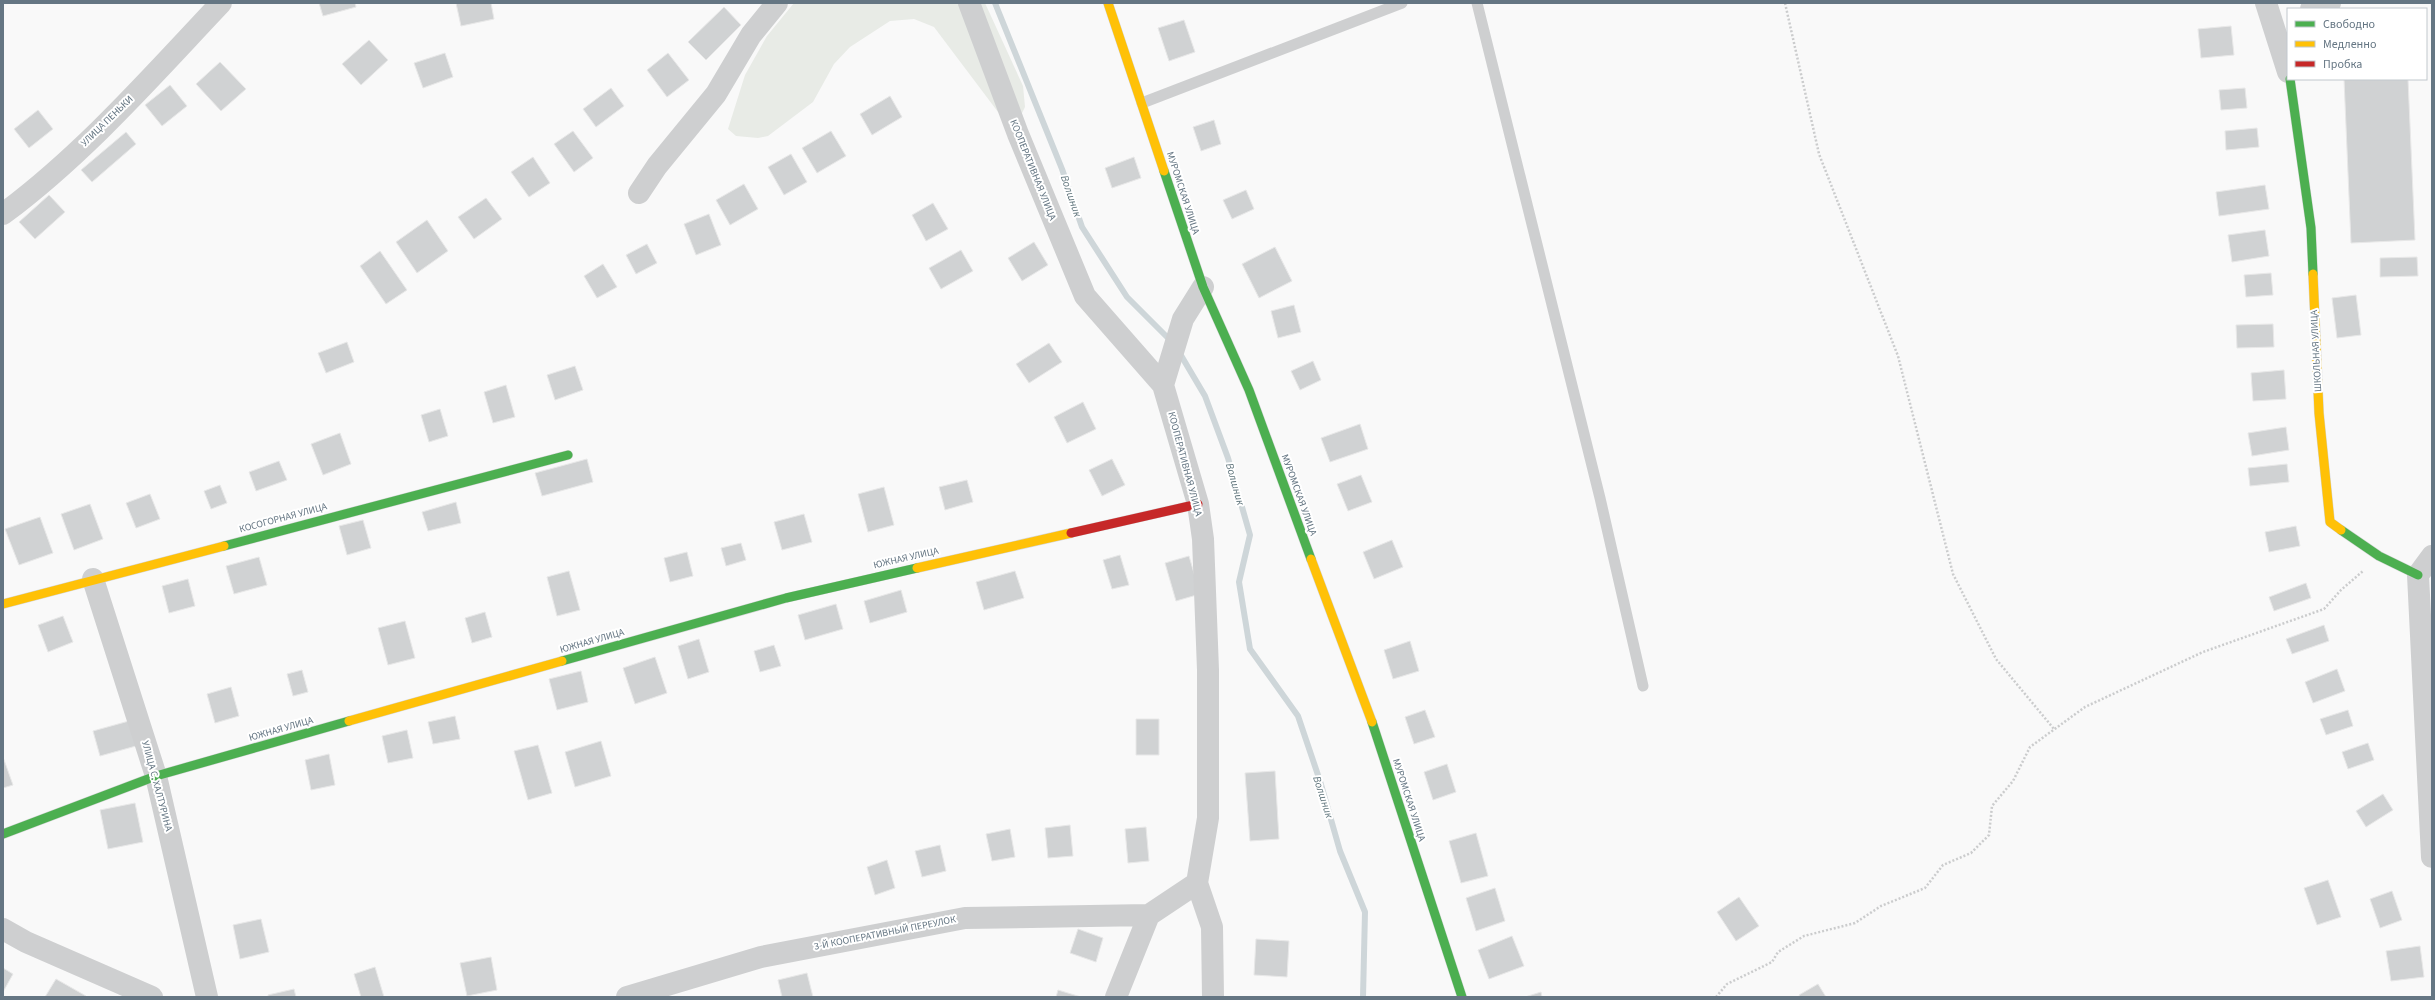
<svg xmlns="http://www.w3.org/2000/svg" width="2435" height="1000" viewBox="0 0 2435 1000" font-family="'Source Sans 3',sans-serif">
<style>
.green{fill:#e8ebe6}
.lines{fill:none;stroke-linecap:round;stroke-linejoin:round}
.stream{stroke:#ced6d9;stroke-width:6}
.building{fill:#d0d2d3;stroke:#e8e8e8}
.fast-casing{stroke:#d5d6d7;stroke-width:10}
.slow-casing{stroke:#d5d6d7;stroke-width:10}
.jam-casing{stroke:#d5d6d7;stroke-width:10}
.path{stroke:#cbcccd;stroke-width:2.5;stroke-dasharray:2 2;stroke-linecap:butt}
.lane{stroke:#cecfd0;stroke-width:11}
.street{stroke:#cecfd0;stroke-width:22}
.fast{stroke:#4caf50;stroke-width:9}
.slow{stroke:#ffc107;stroke-width:9}
.jam{stroke:#c62828;stroke-width:9}
.labels{text-anchor:middle;dominant-baseline:central;stroke-width:4;stroke-linejoin:round;paint-order:stroke}
.street-label{font-size:10px;fill:#657683;stroke:#fff}
.water-label{font-size:11px;font-style:italic;fill:#60757c;stroke:#fff}
</style>
<rect width="100%" height="100%" fill="#f9f9f9"/>
<path class="green" d="M794 3H985L1023 86 1025 107 1020 117 998 112 934 27 914 19 890 21 850 47 834 64 813 102 768 136 758 138 736 136 728 129 745 75 767 36Z"/>
<g class="lines">
<path class="stream" d="M995 3 1062 169 1082 227 1127 297 1171 341
M1179 352 1205 396 1228 458 1250 535 1239 582 1250 649 1298 716 1320 781 1340 851 1365 912 1363 997"/>
</g>
<path class="building" d="M319 3H355L356 7 323 16Z
M456 3H491L494 19 461 26Z
M724 7 741 25 706 60 688 42Z
M1184 20 1195 52 1169 61 1158 28Z
M2231 26 2234 55 2201 58 2198 29Z
M369 40 388 60 361 85 342 64Z
M445 53 453 77 423 88 414 63Z
M668 53 689 80 667 97 647 70Z
M220 62 246 89 221 111 196 84Z
M2344 79H2408L2415 240 2351 243Z
M170 85 187 106 162 126 145 105Z
M611 88 624 106 596 127 583 109Z
M2245 88 2247 108 2221 110 2219 90Z
M890 96 902 117 872 135 860 114Z
M38 110 53 129 29 148 14 129Z
M1214 120 1221 144 1201 151 1193 127Z
M2257 128 2259 147 2226 150 2225 131Z
M573 131 593 158 574 172 554 144Z
M831 131 846 156 817 173 802 148Z
M126 132 136 144 92 182 81 170Z
M791 154 807 182 784 195 768 167Z
M533 157 550 183 529 197 511 172Z
M1134 157 1141 178 1112 188 1105 168Z
M744 184 758 209 730 225 716 200Z
M2265 185 2269 209 2219 216 2216 192Z
M1246 190 1254 209 1232 219 1223 200Z
M49 195 65 212 35 239 19 222Z
M486 198 502 219 474 239 458 217Z
M933 203 948 229 926 241 912 215Z
M709 214 721 245 696 255 684 224Z
M427 220 448 251 417 273 396 242Z
M2265 230 2269 256 2232 262 2228 235Z
M1034 242 1048 265 1022 281 1008 258Z
M647 244 657 263 636 274 626 255Z
M1275 247 1292 281 1259 298 1242 264Z
M961 250 973 271 941 289 929 268Z
M380 251 407 290 386 304 360 266Z
M2417 257 2418 276 2380 277V258Z
M603 264 617 287 597 298 584 276Z
M2271 273 2273 295 2246 297 2244 275Z
M2356 295 2361 335 2337 338 2332 298Z
M1294 305 1301 332 1278 338 1271 311Z
M2273 324 2274 347 2237 348 2236 325Z
M347 342 354 362 326 373 318 353Z
M1049 343 1062 362 1029 383 1016 364Z
M1313 361 1321 380 1300 390 1291 371Z
M575 366 583 390 555 400 547 375Z
M2284 370 2286 399 2253 401 2251 373Z
M506 385 515 417 493 423 484 392Z
M1083 402 1096 429 1067 443 1054 417Z
M440 409 448 436 429 442 421 415Z
M1360 424 1368 449 1330 462 1321 438Z
M2286 427 2289 450 2252 456 2248 433Z
M340 433 351 464 323 475 311 444Z
M587 459 593 482 542 496 535 473Z
M1112 459 1125 485 1102 496 1089 470Z
M279 461 287 480 256 491 249 472Z
M2287 464 2289 482 2250 486 2248 468Z
M1361 475 1372 502 1348 511 1337 484Z
M967 480 973 502 945 510 939 487Z
M220 485 227 503 211 509 204 491Z
M884 487 894 525 868 532 858 494Z
M150 494 160 519 136 528 126 503Z
M456 502 461 523 428 531 422 512Z
M90 504 103 539 74 550 61 514Z
M804 514 812 542 782 550 774 522Z
M40 517 53 553 19 565 5 529Z
M363 520 371 548 347 555 339 526Z
M2296 526 2300 546 2269 552 2265 532Z
M1392 540 1403 567 1374 579 1363 552Z
M741 543 746 560 726 566 721 548Z
M687 552 693 576 670 582 664 558Z
M1120 555 1129 585 1112 589 1103 560Z
M1189 556 1200 594 1176 601 1165 563Z
M259 557 267 585 234 594 226 566Z
M569 571 580 610 557 616 547 577Z
M1015 571 1024 598 984 610 976 582Z
M188 579 195 606 169 613 162 586Z
M2306 583 2311 598 2274 611 2269 597Z
M901 590 907 612 870 623 864 601Z
M836 604 843 629 805 640 798 615Z
M485 612 492 637 472 643 465 618Z
M63 616 73 642 48 652 38 625Z
M405 621 415 658 388 665 378 628Z
M2324 625 2329 641 2292 654 2286 639Z
M699 639 709 672 688 679 678 646Z
M1410 641 1419 671 1393 679 1384 650Z
M774 645 781 666 760 672 754 651Z
M655 657 667 693 635 704 623 668Z
M2337 669 2345 691 2313 703 2305 682Z
M302 670 308 692 293 696 287 674Z
M581 671 588 702 557 710 549 679Z
M231 687 239 716 215 723 207 694Z
M1425 710 1435 737 1414 744 1405 717Z
M2348 710 2353 726 2326 735 2320 719Z
M455 716 460 739 433 744 428 722Z
M1136 719H1159V755H1136Z
M129 721 136 746 100 756 93 731Z
M407 730 413 758 388 763 382 736Z
M601 741 611 776 575 787 565 752Z
M2368 743 2374 760 2348 769 2342 752Z
M538 745 552 793 528 800 514 751Z
M329 754 335 785 311 790 305 760Z
M3 757 13 785 3 788Z
M1447 764 1456 792 1433 800 1424 772Z
M1275 771 1279 839 1250 841 1245 773Z
M2383 794 2393 810 2366 827 2356 811Z
M135 803 143 842 108 849 100 810Z
M1070 825 1073 856 1048 858 1045 828Z
M1146 827 1149 861 1128 863 1125 829Z
M1010 829 1015 857 992 861 986 834Z
M1476 833 1488 876 1461 883 1449 841Z
M940 845 946 871 922 877 915 851Z
M887 860 895 888 875 895 867 867Z
M2328 880 2341 917 2317 925 2304 888Z
M1495 888 1505 921 1476 931 1466 898Z
M2392 891 2402 920 2380 928 2370 899Z
M1739 897 1759 926 1736 941 1717 912Z
M261 919 269 952 240 959 233 925Z
M1078 929 1103 938 1096 962 1070 953Z
M1512 936 1524 966 1489 979 1478 950Z
M1256 939 1289 941 1287 977 1254 975Z
M2420 946 2424 977 2391 981 2386 951Z
M491 957 497 990 467 996 460 963Z
M375 967 384 997H361L354 974Z
M3 968 13 974 3 992Z
M807 973 813 997H782L778 980Z
M56 979 86 996 85 997H45Z
M1818 984 1826 997H1800L1799 995Z
M294 989 296 997H268V995Z
M1058 990 1081 997H1056Z
M1541 992 1542 997H1525Z"/>
<g class="lines">
<defs>
<path id="fast" d="M2290 79 2311 228 2313 274
M1164 171 1203 287 1249 390 1311 559
M2341 530 2379 556 2418 575
M224 546 568 455
M562 661 786 598 917 568
M1372 722 1462 997
M3 834 156 776 349 721"/>
<path id="slow" d="M1108 3 1164 171
M2313 274 2319 413 2330 522 2341 530
M1311 559 1372 722
M917 568 1071 533
M3 604 224 546
M349 721 562 661"/>
<path id="jam" d="M1071 533 1198 504"/>
</defs>
<use href="#fast" class="fast-casing"/>
<use href="#slow" class="slow-casing"/>
<use href="#jam" class="jam-casing"/>
<path class="path" d="M1785 3 1819 154 1898 356 1953 574 1996 659 2054 729
M1716 997 1727 984 1772 962 1778 952 1804 936 1855 923 1881 906 1925 888 1943 865 1971 853 1989 835 1992 806 2013 781 2030 747 2085 707 2203 652 2324 609 2341 590 2363 571"/>
<path class="lane" d="M1477 3 1600 498 1643 686
M1142 103 1402 3"/>
<path class="street" d="M969 3 1018 134 1085 296 1163 385 1198 504 1203 539 1208 670V818L1197 883 1212 927 1213 997
M2266 3 2288 72
M2311 9 2330 3
M639 193 657 166 716 94 751 35 777 3
M3 214C84 154 152 76 221 3
M1163 385 1183 319 1203 287
M2432 556 2418 575 2432 857
M93 579 156 776 207 997
M1149 915 1197 883
M3 929 26 942 152 997
M627 997 761 957 965 918 1149 915
M1116 997 1149 915"/>
<use href="#fast" class="fast"/>
<use href="#slow" class="slow"/>
<use href="#jam" class="jam"/>
</g>
<g class="labels">
<g class="street-label">
<text transform="translate(107 121) rotate(-44)">УЛИЦА ПЕНЬКИ</text>
<text transform="translate(1033 170) rotate(68)">КООПЕРАТИВНАЯ УЛИЦА</text>
<text transform="translate(1183 193) rotate(72)">МУРОМСКАЯ УЛИЦА</text>
<text transform="translate(2316 351) rotate(-93)">ШКОЛЬНАЯ УЛИЦА</text>
<text transform="translate(1185 464) rotate(75)">КООПЕРАТИВНАЯ УЛИЦА</text>
<text transform="translate(1299 495) rotate(70)">МУРОМСКАЯ УЛИЦА</text>
<text transform="translate(283 518) rotate(-15)">КОСОГОРНАЯ УЛИЦА</text>
<text transform="translate(906 558) rotate(-13)">ЮЖНАЯ УЛИЦА</text>
<text transform="translate(592 641) rotate(-16)">ЮЖНАЯ УЛИЦА</text>
<text transform="translate(281 729) rotate(-16)">ЮЖНАЯ УЛИЦА</text>
<text transform="translate(157 786) rotate(75)">УЛИЦА С. ХАЛТУРИНА</text>
<text transform="translate(1409 800) rotate(72)">МУРОМСКАЯ УЛИЦА</text>
<text transform="translate(885 933) rotate(-11)">3-Й КООПЕРАТИВНЫЙ ПЕРЕУЛОК</text>
</g>
<g class="water-label">
<text transform="translate(1071 196) rotate(71)">Волшник</text>
<text transform="translate(1235 484) rotate(74)">Волшник</text>
<text transform="translate(1323 797) rotate(72)">Волшник</text>
</g>
</g>
<rect width="2435" height="1000" fill="none" stroke="#657683" stroke-width="8"/>
<rect x="2287" y="8" width="140" height="72" fill="#ffffff" stroke="#c1c8cd"/>
<rect x="2295" y="21" width="20" height="6" fill="#4caf50" stroke="#c1c8cd"/>
<text x="2323" y="28" font-size="12" fill="#657683">Свободно</text>
<rect x="2295" y="41" width="20" height="6" fill="#ffc107" stroke="#c1c8cd"/>
<text x="2323" y="48" font-size="12" fill="#657683">Медленно</text>
<rect x="2295" y="61" width="20" height="6" fill="#c62828" stroke="#c1c8cd"/>
<text x="2323" y="68" font-size="12" fill="#657683">Пробка</text>
</svg>
